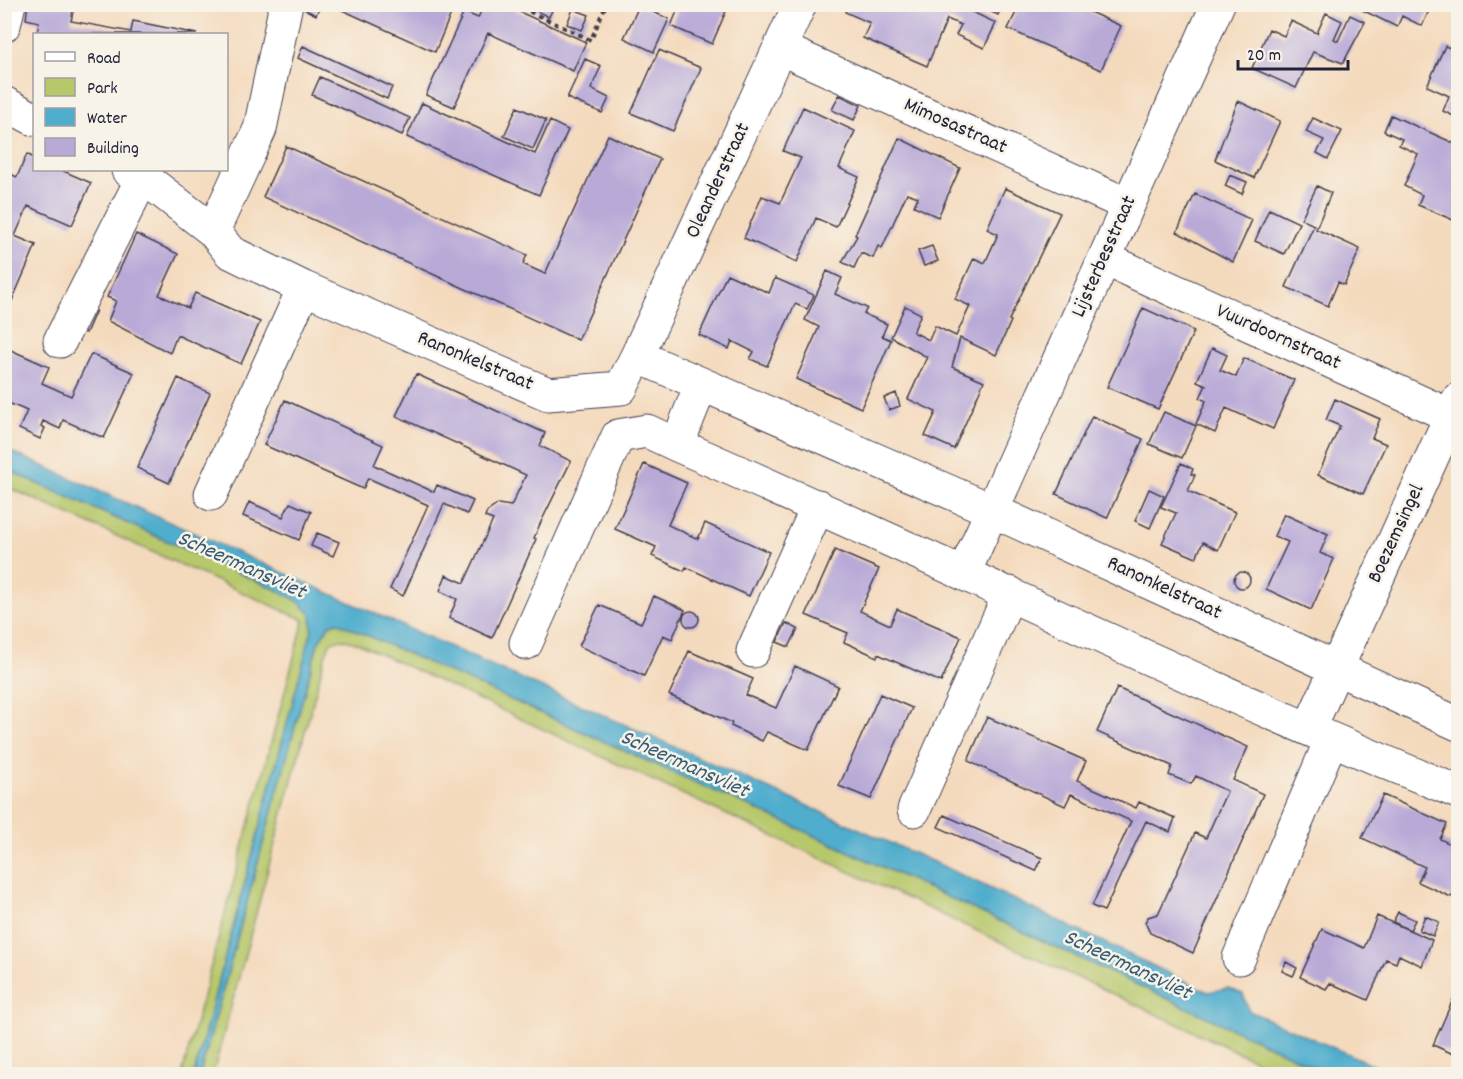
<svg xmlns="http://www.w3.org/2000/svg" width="1463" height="1079" viewBox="0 0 1463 1079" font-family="Dekko,sans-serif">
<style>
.green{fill:#b7c86b;stroke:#6c7553;stroke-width:1.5}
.water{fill:#4fadcd;stroke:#386884;stroke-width:1.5}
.building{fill:#b8a9d7}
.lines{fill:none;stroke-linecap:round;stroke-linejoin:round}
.minor-casing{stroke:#423e4e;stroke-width:35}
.path{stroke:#423e4e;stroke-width:4;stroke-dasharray:4.5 4.5;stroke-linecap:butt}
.minor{stroke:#fff;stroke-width:33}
.labels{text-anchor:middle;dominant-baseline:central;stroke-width:5;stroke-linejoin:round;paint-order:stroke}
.street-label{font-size:21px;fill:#22223b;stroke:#f7f3e8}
.water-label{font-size:22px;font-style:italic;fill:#345a75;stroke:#f7f3e8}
</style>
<rect width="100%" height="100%" fill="#f7f3e8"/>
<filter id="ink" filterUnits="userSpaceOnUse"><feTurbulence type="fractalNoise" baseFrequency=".0167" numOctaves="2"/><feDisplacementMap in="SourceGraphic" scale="12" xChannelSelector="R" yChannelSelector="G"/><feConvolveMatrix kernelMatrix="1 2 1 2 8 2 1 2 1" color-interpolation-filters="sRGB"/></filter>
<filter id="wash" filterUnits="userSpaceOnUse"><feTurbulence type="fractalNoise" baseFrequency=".008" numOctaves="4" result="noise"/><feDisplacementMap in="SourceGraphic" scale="24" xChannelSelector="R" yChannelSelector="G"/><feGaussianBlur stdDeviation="1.35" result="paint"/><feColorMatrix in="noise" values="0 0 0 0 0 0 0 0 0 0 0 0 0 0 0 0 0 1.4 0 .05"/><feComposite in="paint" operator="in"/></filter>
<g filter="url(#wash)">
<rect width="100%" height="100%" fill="#f4dabd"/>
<path class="green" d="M5 469 275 589 298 601 311 614 312 629 194 1074H182L304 620 5 486Z
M337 622 824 840 1330 1074H1285L357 643 341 639 331 642 326 653 213 1074H200L318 643 329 625Z"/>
<path class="water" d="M5 449 947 868 1208 992 1228 988 1243 994 1249 1011 1394 1074H1330L824 840 337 622 329 625 318 643 200 1074H194L312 629 311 614 298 601 275 589 5 469Z"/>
<g id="blocks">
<path class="building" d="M28 4 74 7 71 21 131 32 133 21 197 34H37L39 22 26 19Z
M302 4H321L316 15 300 7Z
M329 4H455L435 52Z
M484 4H502L586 42 573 71 488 33 454 107 426 95 464 12 478 18Z
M680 4H729L712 44 671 26Z
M849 4H946L951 7 963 4 969 7 968 10 996 23 984 48 956 35 961 25 947 19 927 66 863 38 870 23 845 12Z
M973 4H1002L998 15Z
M1020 4H1072L1121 26 1101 70 1008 29Z
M1350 4H1432L1422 26 1402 16 1397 27Z
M529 5H550L554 6 549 17 528 7Z
M639 6 669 19 654 52 624 38Z
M573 9 589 15 582 30 567 24Z
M1326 13 1342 21 1334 39 1338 41 1350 15 1365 22 1343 63 1313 52 1296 88 1252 68 1269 29 1284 36 1291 21 1317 33Z
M303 46 392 87 387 99 298 58Z
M1445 46 1458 51V118L1443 111 1449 96 1427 86Z
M659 50 701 68 673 131 631 113Z
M585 59 601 66 591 89 609 98 602 113 567 98Z
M320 77 410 118 402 135 312 95Z
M839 95 861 105 854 120 832 110Z
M1238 101 1280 121 1254 178 1215 160Z
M422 103 535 154 550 121 568 130 539 195 407 137Z
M517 107 546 120 533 149 504 136Z
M803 107 855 131 839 168 859 177 836 227 816 218 797 262 744 238 762 196 780 203 801 158 783 151Z
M1391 115 1458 145V222L1418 205 1422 195 1404 186 1418 154 1399 145 1402 139 1384 131Z
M1313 118 1342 131 1328 159 1317 153 1324 140 1306 132Z
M608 135 660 159 578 340 263 197 286 146 527 255 523 264 545 274Z
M899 138 960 168 938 217 914 206 918 197 907 193 882 248 878 246 873 258 861 253 854 268 842 262 857 236 855 235Z
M27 154 34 158V170H61L91 183 72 225 28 206 15 236 36 245 8 310 4 309V176L6 172 17 177Z
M1230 175 1247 182 1242 194 1225 186Z
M1317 186 1331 193 1316 229 1360 249 1344 285 1338 282 1328 306 1286 287 1314 225 1301 219Z
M1005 188 1060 213 1009 320 1011 321 996 355 960 338 952 367 984 381 954 449 925 436 936 412 908 399 927 357 891 337 905 306 921 314 913 332 929 340 935 326 956 336 970 306 955 299 974 258 985 263 998 234 987 229Z
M1195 194 1252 220 1233 262 1177 232Z
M1269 209 1299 223 1284 254 1255 241Z
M136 234 178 254 159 295 188 308 195 293 260 322 241 364 177 335 170 353 108 321 116 301 107 297Z
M932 246 938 261 924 266 918 251Z
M827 271 842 278 835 294 867 308 864 314 887 324 882 336 891 340 861 408 796 379 819 327 805 320Z
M727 274 769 293 775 278 814 295 807 309 795 304 767 366 750 359 754 352 732 341 729 349 699 335Z
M81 303 96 310 86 333 78 326Z
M1143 308 1194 331 1158 409 1107 387Z
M4 347 49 367 42 383 71 396 91 354 134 373 104 438 63 420 60 429 43 421 41 426 45 428 40 439 19 429 27 411 4 401Z
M1212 348 1227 355 1220 370 1236 377 1244 358 1294 380 1273 429 1226 408 1215 433 1196 424 1206 401 1200 398 1206 385 1197 381Z
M416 374 545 433 540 446 571 461 540 524 534 538 536 539 492 638 449 618 457 599 440 591 446 575 464 583 493 520 485 517 487 512 498 504 511 506 526 475 396 416Z
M178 378 210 393 169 483 137 468Z
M896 393 900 406 889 410 884 398Z
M1335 399 1380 419 1372 438 1386 444 1363 494 1318 475 1340 426 1326 420Z
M285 400 383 445 374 465 434 492 437 485 473 501 467 514 444 504 403 596 390 589 428 505 368 478 363 489 264 445Z
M1164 412 1196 426 1182 458 1149 444Z
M1092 416 1143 439 1107 518 1056 494Z
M1181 463 1193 469 1191 474 1195 475 1188 491 1235 512 1218 550 1203 542 1196 558 1162 543 1176 513 1161 507Z
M644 464 687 483 668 525 698 539 705 523 769 552 749 596 686 567 684 571 652 556 656 547 615 529Z
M1149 489 1164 496 1150 528 1135 521Z
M249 502 283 517 290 503 311 512 299 540 243 516Z
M1284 514 1328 534 1320 553 1334 559 1311 610 1266 589 1288 542 1274 536Z
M317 533 339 542 333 556 311 546Z
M835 550 879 569 860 611 890 625 897 609 961 637 941 682 878 654 877 657 844 642 848 633 806 615Z
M1234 580a8 8 0 1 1 16 0a8 8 0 1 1-16 0Z
M654 596 685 610 672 639 663 635 644 676 579 646 599 605 641 623Z
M683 619a8 8 0 1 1 16 0a8 8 0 1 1-16 0Z
M786 623 798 629 789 647 777 642Z
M689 651 753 679 746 695 776 708 795 666 838 686 808 750 767 732 762 741 731 726 732 723 669 695Z
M1117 688 1248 747 1233 780 1263 794 1193 953 1150 933 1145 922 1148 917 1158 914 1195 833 1206 838 1227 791 1196 776 1191 784 1169 775 1172 766 1097 732Z
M880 694 912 708 871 799 839 786Z
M987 717 1086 761 1077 781 1136 808 1139 802 1175 818 1170 832 1146 821 1104 911 1092 906 1131 821 1071 794 1065 806 968 761Z
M1383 795 1447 824 1440 839 1458 848V883L1451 897 1418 882 1425 867 1362 838Z
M944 815 1042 858 1036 871 938 827Z
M1398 912 1415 920 1410 930 1393 922Z
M1377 916 1432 940 1422 966 1399 955 1396 963 1386 959 1368 1000 1330 983 1326 989 1300 977 1322 929 1364 948Z
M1425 916 1439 922 1433 936 1419 930Z
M1286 962 1297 968 1293 976 1282 971Z
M1458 988V1056L1433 1045Z"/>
</g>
</g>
<g filter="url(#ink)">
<use href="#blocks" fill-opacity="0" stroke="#423e4e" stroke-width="1.5"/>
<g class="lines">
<defs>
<path id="minor" d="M4 25 9 4
M782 49 1128 205
M4 103 34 119
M128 170 143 177 213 231 230 252 304 288 548 394 621 388 637 356 991 510 1458 724
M213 231 260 129 286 4
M1105 259 1451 416
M60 341 143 177
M637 356 800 4
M701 385 677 445C938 558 1194 685 1458 792
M211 494 304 288
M964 573 1218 4
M526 643 618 436 647 431 677 445
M753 651 818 506
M1309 729 1458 400
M914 810 1010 593
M1239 958 1331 740"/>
</defs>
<use href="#minor" class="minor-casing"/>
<path class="path" d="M513 4 591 40 606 4"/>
<use href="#minor" class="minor"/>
</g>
</g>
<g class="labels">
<g class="street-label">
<text transform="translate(955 127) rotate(24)">Mimosastraat</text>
<text transform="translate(719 181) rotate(-65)">Oleanderstraat</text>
<text transform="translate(1105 257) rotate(-66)">Lijsterbesstraat</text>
<text transform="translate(1278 338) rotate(24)">Vuurdoornstraat</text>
<text transform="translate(475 362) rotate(23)">Ranonkelstraat</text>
<text transform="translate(1397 534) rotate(-65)">Boezemsingel</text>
<text transform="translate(1164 589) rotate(25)">Ranonkelstraat</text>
</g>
<g class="water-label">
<text transform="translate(241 566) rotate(24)">Scheermansvliet</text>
<text transform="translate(684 765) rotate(24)">Scheermansvliet</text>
<text transform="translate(1127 966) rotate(25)">Scheermansvliet</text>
</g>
</g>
<rect width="1463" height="1079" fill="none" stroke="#f7f3e8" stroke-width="24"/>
<rect x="33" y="33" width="195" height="138" fill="#f7f3e8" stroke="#a29fa3" stroke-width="1.5"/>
<rect x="45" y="52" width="30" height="9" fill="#ffffff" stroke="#a29fa3" stroke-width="1.5"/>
<text x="87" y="63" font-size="18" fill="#22223b">Road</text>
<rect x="45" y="78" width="30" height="18" fill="#b7c86b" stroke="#a29fa3" stroke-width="1.5"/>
<text x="87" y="93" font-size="18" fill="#22223b">Park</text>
<rect x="45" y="108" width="30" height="18" fill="#4fadcd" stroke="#a29fa3" stroke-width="1.5"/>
<text x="87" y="123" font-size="18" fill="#22223b">Water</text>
<rect x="45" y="138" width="30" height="18" fill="#b8a9d7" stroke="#a29fa3" stroke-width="1.5"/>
<text x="87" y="153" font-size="18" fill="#22223b">Building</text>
<path d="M1238 60v9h110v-9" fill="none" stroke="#22223b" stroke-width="3"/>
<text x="1247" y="60" font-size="18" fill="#22223b" stroke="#f7f3e8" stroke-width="4.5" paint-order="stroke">20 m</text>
</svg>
